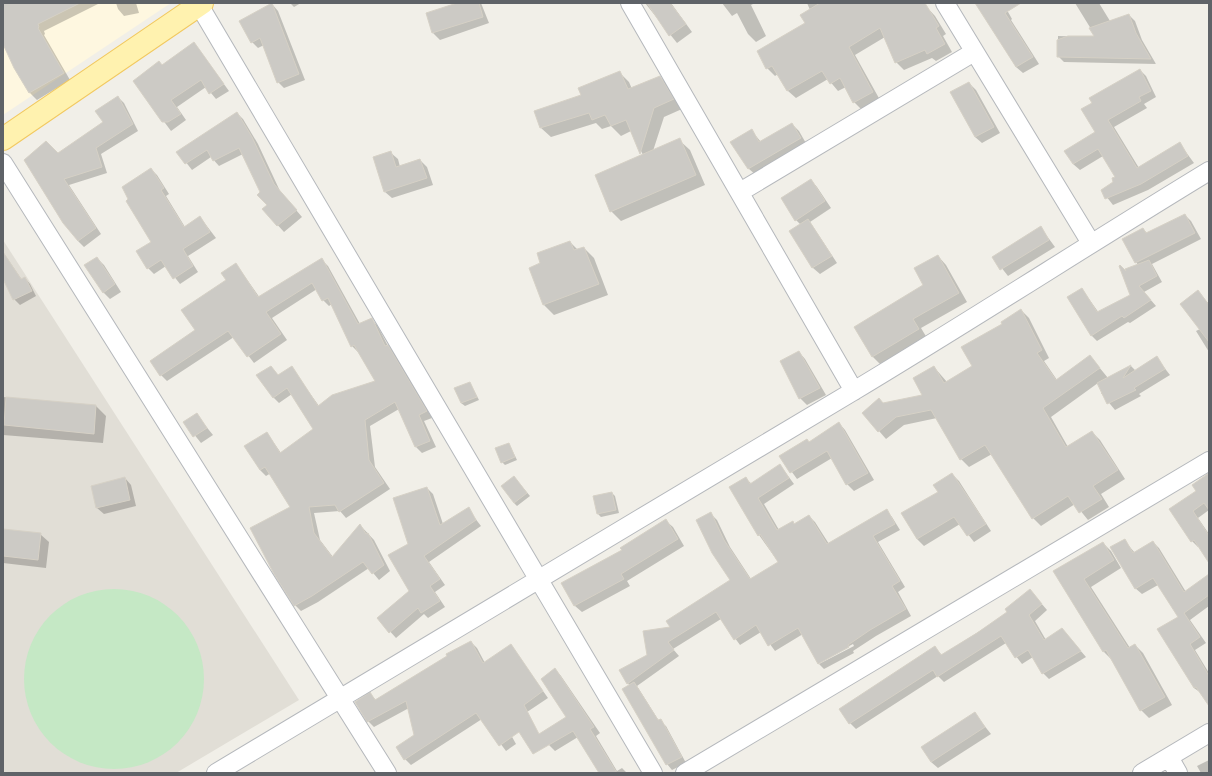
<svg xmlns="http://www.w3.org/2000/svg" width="1212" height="776" viewBox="0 0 1212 776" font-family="'Fira Sans',sans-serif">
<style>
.commercial{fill:#fef7e0}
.education{fill:#e1ded6}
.green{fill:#c5e8c5}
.shadow{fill:#0003}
.building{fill:#cccac5;stroke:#d6d1c6}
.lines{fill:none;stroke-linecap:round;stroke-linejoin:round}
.street-casing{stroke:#b5b8bc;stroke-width:20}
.primary-casing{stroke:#f2c960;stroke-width:24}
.street{stroke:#fff;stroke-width:18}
.primary{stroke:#fff2af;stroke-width:22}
</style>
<rect width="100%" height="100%" fill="#f1efe8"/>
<path class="commercial" d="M3 3H171L3 115Z"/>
<path class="education" d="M3 240 299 700 176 773H3Z"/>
<path class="green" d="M24 679a90 90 0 1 1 180 0a90 90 0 1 1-180 0Z"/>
<path class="shadow" d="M3 3H100L44 31 45 34 44 35 70 80 37 100 30 93 15 68 3 43Z
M116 3H136L139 13 124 16 118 9Z
M290 3H301L294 7Z
M460 3H481L489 23 440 40 433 33 427 14Z
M645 3H671L692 32 677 43Z
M722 3H755L751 5 766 36 756 42 748 34 737 13 732 16Z
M807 3H923L935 16 946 34 943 36 952 52 936 61 932 58 904 70 896 62 885 37 855 55 880 100 862 110 854 102 846 87 838 91 828 79 796 98 788 91 778 74 775 76 767 68 807 23 810 10Z
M977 3H1003L1012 19 1011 20 1039 64 1023 73 1016 67Z
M1075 3H1099L1110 21 1129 15 1135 21 1142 40 1156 64 1064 62 1058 56V36L1096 37Z
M272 4 278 11 305 80 284 88 278 82 264 45 258 48 252 42Z
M194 43 229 91 216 99 206 87 177 107 186 120 171 131 134 81 162 66Z
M1140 70 1146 76 1156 97 1144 104 1147 108 1114 127 1139 168 1180 144 1194 163 1148 190 1113 205 1102 191 1115 183 1116 177 1103 156 1080 170 1073 164Z
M619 72 629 82 632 89 660 77 669 86 682 109 664 117 653 151 679 140 690 150 705 185 621 221 611 211 643 155 631 131 621 136 611 126 602 129 596 123 551 137 541 128 536 111 582 96Z
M969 83 976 90 1000 133 982 143 975 137Z
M118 97 124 103 138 131 101 154 107 173 69 185 101 234 84 247 78 241 49 167 104 122Z
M237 113 243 119 258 144 280 191 302 217 284 232 263 209 268 205 243 154 219 166 211 157 192 170 178 152Z
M792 124 799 131 807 145 756 175 749 169 732 143 751 130 761 142Z
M391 153 398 159 400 167 420 160 427 167 433 185 392 198 385 192Z
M151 169 157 175 169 194 166 196 185 227 200 217 216 238 188 256 198 272 180 284 166 266 154 274 148 268 152 242Z
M811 180 817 187 831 208 810 222 837 263 820 274 813 268 790 232 801 225 796 220Z
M1185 215 1191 221 1201 239 1152 264 1162 282 1144 292 1156 306 1130 323 1128 322 1097 341 1091 335 1082 289 1099 313 1131 296 1128 274 1138 265 1136 262 1143 229 1148 234Z
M1041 228 1055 247 1008 276 993 257Z
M570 242 578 250 584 248 594 258 608 295 554 315 544 305 530 268 542 264Z
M3 252 22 280 25 278 30 284 36 296 20 305 14 299 3 277Z
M938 256 946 265 967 302 921 328 927 338 881 365 872 356 925 286Z
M97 258 104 265 121 292 110 299 103 292Z
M322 260 328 266 360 324 371 319 377 325 388 346 394 352 432 418 424 421 436 447 422 453 416 447 399 409 370 426 375 467 390 489 346 518 340 511 314 513 320 540 333 557 360 525 374 540 390 571 379 580 369 568 318 602 301 611 295 605 292 507 271 473 266 476 260 470 245 446 267 433 281 453 315 429 292 394 279 403 273 397 271 367 279 376 291 367 319 406 377 382 358 352 352 346 332 304 329 306 323 300 317 289 272 318 287 340 254 363 234 337 167 381 161 375 196 331 236 264 260 298Z
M1198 292 1209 304V352L1196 331 1200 329Z
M1021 310 1029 318 1049 358 1044 361 1057 380 1090 356 1108 378 1131 366 1136 371 1156 357 1170 375 1139 394 1141 396 1115 410 1101 393 1103 392 1098 383 1051 417 1068 447 1092 432 1100 440 1125 479 1101 494 1109 507 1088 520 1075 504 1041 526 1033 518 992 454 969 467 961 459 937 418 904 425 886 439 879 431 883 404 924 396 934 367 947 382 973 366 1004 324Z
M799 352 805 359 826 395 807 405 800 398Z
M470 383 479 400 465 406 461 403Z
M3 397 96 406 106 416 103 443 3 435Z
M196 414 213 435 201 443 185 423Z
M839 423 845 430 874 480 854 491 847 484 832 458 797 479 781 457 809 443Z
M509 444 517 460 505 465 502 462Z
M780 465 794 484 764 504 779 530 793 523 795 525 809 516 815 522 829 544 887 511 892 517 900 530 878 542 905 587 898 592 911 616 876 636 853 651 854 653 824 669 819 664 854 646 853 644 819 662V664L803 634 775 651 761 632 740 645 721 619 673 649 679 656 637 686 659 721 666 726 686 763 672 770 667 764 628 683 672 628 732 581 711 514 717 520 730 547 751 579 779 563 759 535 746 479 752 484Z
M952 474 959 481 991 531 974 542 960 524 924 546 917 539 903 514 940 493Z
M1209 474V510L1198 518 1209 534V561L1199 546 1198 547 1192 541 1170 509 1197 492Z
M514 477 530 496 517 506 514 503Z
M125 478 131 485 136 506 104 514 97 508Z
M427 488 433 494 443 524 468 509 481 526 429 562 445 585 435 592 445 607 428 618 424 614 396 638 378 618 410 591 409 544Z
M612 493 615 496 619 513 601 517 598 514Z
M666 521 673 527 684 546 627 581 630 586 582 612 575 606 563 584 623 550Z
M3 530 40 534 49 542 46 568 3 563Z
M1124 540 1135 553 1153 542 1159 548 1186 592 1209 576V606L1190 620 1206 643 1195 650 1209 673V704L1201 693 1194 688 1179 617 1158 585 1142 594 1135 588Z
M1103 543 1111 551 1121 568 1091 587 1130 648 1135 645 1143 653 1172 705 1149 718 1141 710 1111 659 1104 652 1054 571Z
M1035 596 1047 610 1035 621 1046 640 1062 629 1086 657 1049 679 1043 673 1033 657 1022 664 1006 643 944 682 938 676 856 729 850 723 935 648 942 655Z
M471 642 477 648 485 663 511 646 548 698 506 726 516 744 506 751 482 719 411 765 405 759 416 736 409 708 374 727 368 721 370 694 376 700Z
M555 669 561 676 600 733 596 736 617 771 622 768 627 773H600L578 737 555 751 549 745 541 734 568 718Z
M975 714 991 734 938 768 931 762Z
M1209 760V773H1201L1197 766Z"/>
<path class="building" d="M3 3H80L38 24 39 27 38 28 64 73 29 93 14 68 3 44Z
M272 3 299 74 277 83 260 38 251 43 239 21Z
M457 3H479L483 17 432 33 426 13Z
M647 3H670L686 24 669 36Z
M820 3H925L939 26 936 28 945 44 927 54 925 50 895 63 880 28 849 47 873 92 853 103 840 78 830 84 822 71 787 91 772 66 766 69 757 51 805 23 800 15Z
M975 3H1021L1005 13 1033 57 1016 67Z
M1129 14 1136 33 1151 59 1057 57V40L1068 36H1094L1089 28Z
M194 42 224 84 209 94 201 80 171 100 181 114 168 122H162L133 81 159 61 162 65Z
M1140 69 1151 91 1139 97 1141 101 1108 120 1137 168 1180 142 1188 156 1141 184 1105 199 1101 190 1113 182 1112 178 1115 177 1098 149 1073 164 1064 151 1095 132 1081 109 1092 103 1089 98Z
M620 71 628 89 660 76 674 99 654 108 640 154 626 120 611 126 605 115 592 120 589 113 540 128 534 111 581 95 578 88Z
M969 82 994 127 975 137 950 92Z
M118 96 133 124 96 148 102 167 64 179 96 228 78 241 63 223 24 160 46 141 58 153 103 122 95 111Z
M237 112 252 137 274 184 297 210 277 226 262 209 267 205 257 195 260 192 239 148 213 161 207 150 185 164 176 152Z
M792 123 801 138 748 169 730 142 752 129 759 142Z
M680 138 696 175 610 212 595 175Z
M391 151 396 167 420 159 427 178 384 192 373 157Z
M151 168 164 188 161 190 184 227 200 216 210 232 183 249 193 266 173 279 161 260 147 269 136 251 151 242 126 201 128 199 122 187Z
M811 179 825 201 795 221 781 198Z
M1185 214 1195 233 1135 263 1122 239 1143 228 1146 233Z
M808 219 832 256 812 268 789 231Z
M1041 226 1049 240 1000 270 992 257Z
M570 241 574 250 584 247 599 284 543 305 529 268 540 263 537 253Z
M3 252 21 279 25 277 32 291 13 300 3 279Z
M938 255 959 293 913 319 919 329 872 357 854 327 923 285 914 268Z
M97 257 115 284 103 293 84 265Z
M322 258 358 324 372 318 385 346 388 345 427 411 419 415 430 441 415 447 395 402 365 420 369 460 384 483 339 512 335 505 309 507 314 533 332 557 360 524 366 534 368 533 384 565 372 574 363 562 312 596 294 606 274 574 250 528 290 507 265 467 260 470 244 446 267 432 280 453 313 429 287 388 273 398 256 375 271 366 278 375 292 366 318 406 332 395 375 381 354 345 351 347 328 298 322 301 312 283 266 312 281 334 247 357 228 331 160 376 150 361 195 330 181 310 226 280 221 273 236 263 258 297Z
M1149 260 1157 276 1139 286 1151 300 1124 318 1122 316 1091 336 1067 297 1082 288 1097 312 1130 295 1119 266 1120 265 1126 271 1125 269Z
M1198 290 1209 305V342L1180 304Z
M1021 309 1042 350 1037 353 1056 380 1090 355 1100 368 1043 408 1066 447 1092 431 1118 470 1093 486 1102 499 1079 513 1068 496 1032 519 985 445 960 460 931 410 896 417 878 432 862 413 879 398 883 403 922 395 913 378 934 366 944 383 972 366 961 347 1002 324 1001 322Z
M799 351 820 388 799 399 780 361Z
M1157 356 1165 369 1134 388 1136 390 1107 404 1097 383 1131 365 1123 378Z
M470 382 477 397 461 403 454 388Z
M6 397 96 405 94 434 4 425Z
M197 413 207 428 193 437 183 422Z
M839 422 868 473 846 485 827 451 790 473 779 456 807 439 809 442Z
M509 443 515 457 501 463 495 448Z
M780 464 789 478 758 498 777 530 793 521 794 524 809 515 827 544 887 509 895 524 873 536 900 581 892 586 906 609 870 630 848 645 849 647 818 664 798 628 768 646 756 625 734 640 716 612 668 642 674 650 627 684 619 670 647 655 643 631 670 627 666 621 730 580 712 553 696 520 711 512 724 540 750 579 778 562 760 534 758 536 729 487 746 477 750 484Z
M952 473 986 524 967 536 954 517 917 539 901 513 938 492 933 485Z
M1209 473V510L1204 503 1193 511 1209 536V563L1194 540 1191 542 1169 509 1196 491 1192 485Z
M514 476 527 493 514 503 501 486Z
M125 477 130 500 96 508 91 486Z
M427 487 440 525 469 507 476 520 424 556 440 579 430 586 440 601 421 613 418 608 389 633 377 618 409 591 388 555 408 544 393 498Z
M612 492 616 510 597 514 593 496Z
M666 519 678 539 621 574 624 579 574 606 561 583 622 550 620 548Z
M3 529 41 533 38 560 3 556Z
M1125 539 1133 553 1153 541 1184 592 1209 574V595L1184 613 1200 637 1190 644 1209 676V706L1196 687 1194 688 1157 629 1178 617 1153 578 1135 589 1110 547Z
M1103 542 1114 560 1084 579 1128 648 1135 644 1165 697 1140 711 1106 650 1103 652 1053 571Z
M1030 589 1042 604 1029 615 1044 640 1062 628 1081 651 1042 674 1028 650 1015 658 1001 636 937 677 933 670 849 724 839 709 935 646 941 655 977 633 1007 612 1005 609Z
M471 641 483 663 511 644 543 691 524 705 539 734 566 717 541 679 555 668 594 727 590 729 617 773H599L573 731 533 754 519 732 499 746 476 713 404 760 396 747 414 735 406 701 367 722 355 702 370 692 375 700 447 656 446 654Z
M634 682 658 720 661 719 682 757 666 765 622 689Z
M975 712 985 727 931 762 921 747Z"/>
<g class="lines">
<defs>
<path id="street" d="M630 3 854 391
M945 3 1091 243
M199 5 653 773
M3 163 387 773
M740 192 974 52
M1169 757 1178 773
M216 773C427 645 640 519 852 392 972 320 1089 244 1209 171
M685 773 1209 461
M1142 773 1209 733"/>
<path id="primary" d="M3 139 202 3"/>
</defs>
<use href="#street" class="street-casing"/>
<use href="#primary" class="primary-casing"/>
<use href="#street" class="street"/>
<use href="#primary" class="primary"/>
</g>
<rect width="1212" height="776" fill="none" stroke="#5f6368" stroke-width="8"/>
</svg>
